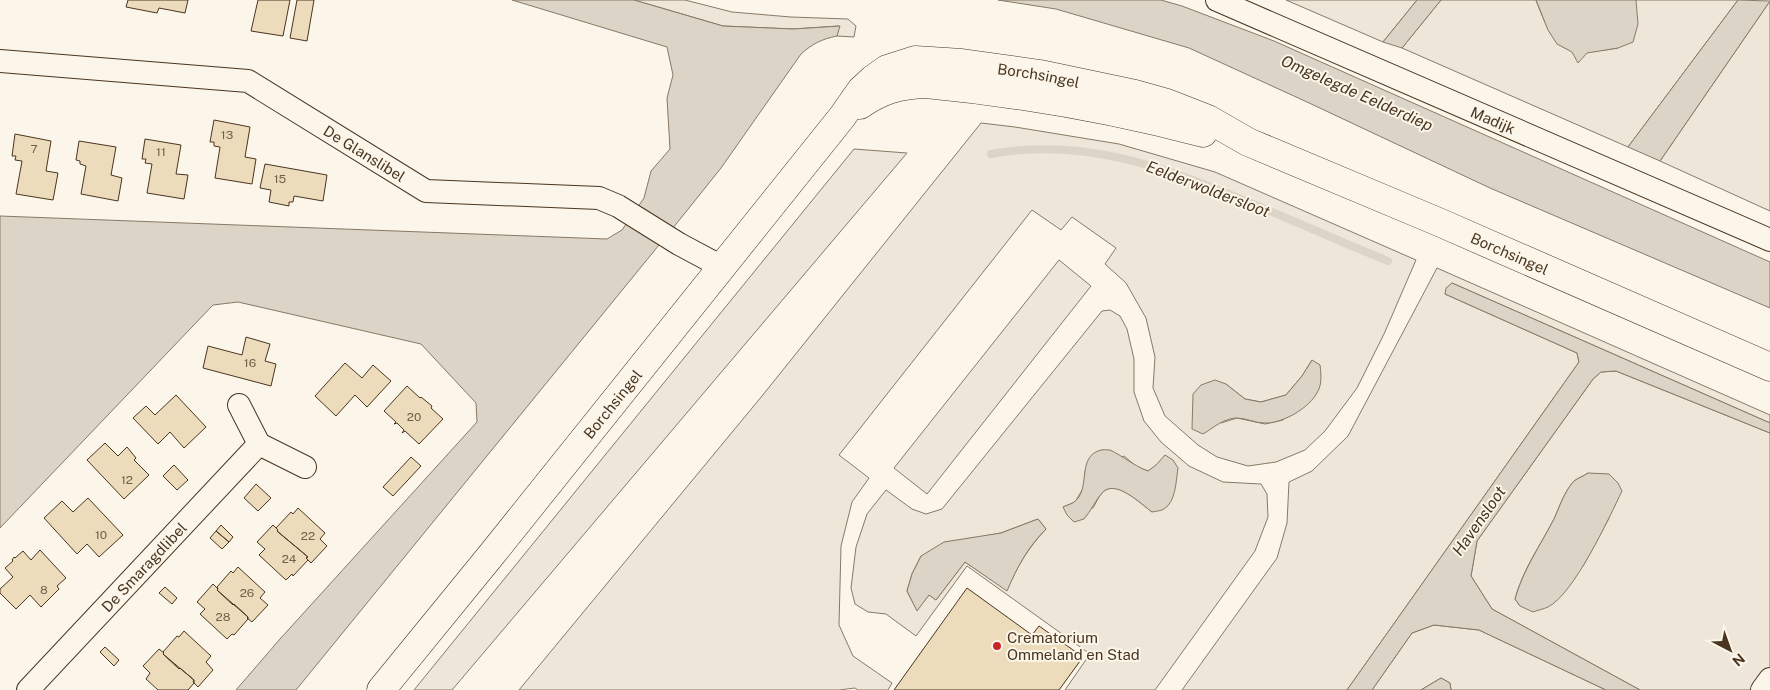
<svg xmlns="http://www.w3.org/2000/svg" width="1770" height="690" viewBox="0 0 1770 690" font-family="'Public Sans',sans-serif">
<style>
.green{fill:#ede6d9;stroke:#887966;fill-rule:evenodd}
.parking{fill:#ede7d9;stroke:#887966}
.water{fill:#dcd4c6;stroke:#887966}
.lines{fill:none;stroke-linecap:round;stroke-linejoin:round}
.stream{stroke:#dcd4c6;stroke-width:8}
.building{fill:#ecdcbc;stroke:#4a3520}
.minor-casing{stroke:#4a3520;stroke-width:24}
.secondary-casing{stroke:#4a3520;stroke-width:29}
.minor{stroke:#fbf6e9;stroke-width:22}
.secondary{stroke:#fbf6e9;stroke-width:28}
.poi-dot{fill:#c62828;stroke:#fbf6e9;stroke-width:2}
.labels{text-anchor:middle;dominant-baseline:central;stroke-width:4;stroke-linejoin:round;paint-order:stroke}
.number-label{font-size:12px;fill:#725f47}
.street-label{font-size:15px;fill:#4a3520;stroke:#fbf6e9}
.poi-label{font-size:15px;fill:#4a3520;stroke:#fbf6e9;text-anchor:start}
.water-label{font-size:16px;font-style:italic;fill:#4a3520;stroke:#fbf6e9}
</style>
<rect width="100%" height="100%" fill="#fbf6e9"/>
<path class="green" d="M634 0H685L732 12 791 17 848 19 856 26 854 37 837 36 839 26 793 29 723 26Z
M1286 0H1417L1383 42Z
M1441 0H1536C1556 53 1562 57 1618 48L1636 0H1738L1628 147 1402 48Z
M1770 1V211L1660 161Z
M981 123 1015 127 1119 144 1215 172 1416 260 1384 334 1357 388 1325 431 1305 450 1276 462 1248 466 1217 457 1198 445 1165 416 1153 388 1155 357 1146 318 1126 283 1105 264 1116 248 1072 217 1061 230 1032 210 839 455 869 478 852 502 841 546 839 625 853 656 892 683 888 690H858L855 688 839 690H519L762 396ZM1312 360 1283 420 1265 424 1237 418 1221 423 1226 384 1245 399 1261 402 1286 395 1302 376Z
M854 149 907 153 452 690H414Z
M1437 268 1770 415V423L1452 283 1445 294 1577 353 1579 362 1347 690H1182L1277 558 1287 523 1289 482 1312 471 1348 436Z
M1110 310 1120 316 1127 329 1134 359V392L1144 421 1161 442 1189 466 1223 482 1261 484 1267 494 1268 517 1255 551 1155 690H1065L1090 654 967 566 916 636 886 614 868 612 855 604 851 588 856 547 867 514 886 490 912 509 926 514 942 509 1102 311ZM1124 456 1137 467 1148 471 1156 466 1152 512C1141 504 1117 480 1104 491 1099 495 1096 503 1093 508L1063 507 1075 502 1084 487 1085 471ZM1038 519 1046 529C1028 548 1017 567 1007 590L965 562 936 600 929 595 917 610 907 591 912 574 921 556 975 538 1001 533Z
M1616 371 1770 433V690H1640L1492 609 1471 576 1477 541 1593 379 1601 372ZM1588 473 1609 518 1583 566 1520 606 1515 599C1523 569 1540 546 1554 519 1560 506 1564 492 1574 481 1578 478 1584 476 1588 473Z
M1434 625 1479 630 1606 690H1451L1450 683 1441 678 1421 690H1372L1412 633Z"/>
<path class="parking" d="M1059 260 1091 286 927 494 894 468Z"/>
<path class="water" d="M512 0H634L723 26 793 29 840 26 837 36C822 39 812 44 801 54L721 168 681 218 296 690H236L280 639 477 422 476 403 421 344 238 302 213 305 0 528V216L607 239 622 230 644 198 651 171 670 149 667 98 673 75 667 47Z
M998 0H1161L1182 6 1274 41 1770 262V308L1490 188 1307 102 1189 48 1056 9Z
M1417 0H1441L1402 48 1383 42Z
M1536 0H1636L1638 24 1633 42 1618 48 1587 53 1578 63 1572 52 1557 44 1548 30Z
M1738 0 1770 1 1660 161 1628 147Z
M1452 283 1770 423V433L1616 371 1601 372 1593 379 1477 541 1471 576 1492 609 1640 690H1606L1479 630 1434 625 1412 633 1372 690H1347L1579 362 1577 353 1445 294 1446 288Z
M1312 360 1320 365C1321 373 1322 384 1318 391 1310 408 1282 424 1264 423 1255 423 1246 418 1237 418 1224 418 1213 428 1203 434L1192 429 1193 394 1201 385 1215 380 1226 384 1245 399 1261 402 1286 395 1302 376Z
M1110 450C1123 456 1134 466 1148 471L1156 465 1165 455 1173 460 1178 468C1176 480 1176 502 1164 509 1161 511 1156 511 1152 512 1141 504 1115 478 1102 493 1095 501 1091 511 1084 519L1074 522 1067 515 1063 507C1067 505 1072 504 1074 502 1091 490 1077 459 1098 451 1102 449 1107 450 1110 450Z
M1588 473 1609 474 1618 483 1622 491C1609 518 1574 594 1548 607 1544 609 1538 610 1533 612L1520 606 1515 599C1523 570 1540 546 1554 519 1560 506 1564 492 1574 481 1578 478 1584 476 1588 473Z
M1038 519 1046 529C1028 547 1017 567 1007 591L965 562 936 600 929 595 917 611 907 591 912 574 921 556 944 542 1001 533Z
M1441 678 1450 683 1451 690H1421Z"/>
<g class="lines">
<path class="stream" d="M991 154C1084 137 1164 167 1248 202 1295 221 1341 242 1388 261"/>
</g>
<path class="building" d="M128 0H188L185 13 159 8 157 13 126 7Z
M258 0H290L283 36 251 31Z
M297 0H314L307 41 290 38Z
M214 120 250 127 245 157 256 159 252 184 215 178 220 147 214 146V142H210Z
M15 134 51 141 46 171 58 173 53 200 16 194 22 161 15 160 16 156H12Z
M145 139 181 145 176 174 188 175 184 199 147 193 152 164 145 163 146 159H142Z
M79 141 116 147 111 175 122 178 118 201 81 194 86 166 80 164V161L76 160Z
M265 164 327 175 323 201 294 196 293 202H289V206L269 202 271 190 260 188Z
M246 337 270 344 265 361 276 364 271 386 203 368 208 346 242 355Z
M345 363 362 378 373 365 391 381 367 407 355 395 336 416 315 396Z
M407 386 420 398 421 397 432 406 431 408 443 419 419 444 405 431 402 433 404 430 397 423 394 424 396 422 384 411Z
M176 395 206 427 184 448 170 432 158 444 133 418 146 406 155 415Z
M105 443 118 456 127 447 136 458 134 460 149 475 124 499 87 460Z
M411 457 421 466 393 496 383 487Z
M174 465 188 480 177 490 163 476Z
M256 484 271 498 258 511 244 498Z
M88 498 123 535 99 557 87 544 77 554 44 518 62 501 73 512Z
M298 508 325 533 320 539 327 546 311 563 306 558 308 557 277 531 278 530 276 528 291 512 293 514Z
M221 525 233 537 229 542 216 531Z
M273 525 278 530 277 531 308 557 306 558 308 560 293 576 292 574 286 580 259 555 265 549 257 542Z
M216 531 229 542 222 549 210 538Z
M40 550 66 578 57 586 59 589 41 607 30 595 16 609 0 593V589L13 577 5 568 13 561 12 560 14 557 15 558 23 551 31 560Z
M238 567 265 592 260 598 268 605 252 622 247 618 248 617 217 590 218 589 217 587 231 571 233 573Z
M213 584 218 589 217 590 233 605 234 604 248 617V619L234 635 232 634 227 639 200 614 205 609 197 602Z
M165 587 177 598 172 604 159 593Z
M967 588 1032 635 1039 626 1083 657 1059 690H894Z
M184 631 211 656 206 662 213 670 198 687 193 682 194 680 180 668 179 669 163 654 164 653 163 652 177 636 179 637Z
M105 647 119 660 114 666 100 652Z
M159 649 164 653 163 654 194 680V683L188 690H158L146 679 150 673 143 666Z"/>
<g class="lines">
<defs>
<g id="minor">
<path id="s1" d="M1217 0 1770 240"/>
<path id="s2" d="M0 61 248 81 426 191 599 198 618 206 679 244 722 267"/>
<path d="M239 405 259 444 305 467"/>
<path id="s3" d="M28 690 259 444"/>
<path d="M1762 690 1770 679"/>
</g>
<g id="secondary">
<path d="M860 105C882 90 899 85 926 84 1019 93 1112 109 1203 133"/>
<path id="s4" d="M381 690 492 554 842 117 861 90 873 79 887 69 915 60 962 63 1040 74 1135 94 1167 103 1208 119 1248 142 1441 223 1770 367"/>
</g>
</defs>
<use href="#minor" class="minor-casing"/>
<use href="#secondary" class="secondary-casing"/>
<use href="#minor" class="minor"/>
<use href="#secondary" class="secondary"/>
</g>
<circle class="poi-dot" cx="997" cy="646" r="5"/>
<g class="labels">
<g class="number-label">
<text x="227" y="135">13</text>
<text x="34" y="149">7</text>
<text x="161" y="152">11</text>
<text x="280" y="179">15</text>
<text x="250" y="363">16</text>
<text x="414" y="417">20</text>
<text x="127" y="480">12</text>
<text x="101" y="535">10</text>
<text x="308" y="536">22</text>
<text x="289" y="559">24</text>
<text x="44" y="590">8</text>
<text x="247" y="593">26</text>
<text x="223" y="617">28</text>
</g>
<g class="street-label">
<text stroke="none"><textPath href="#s4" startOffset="956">Borchsingel</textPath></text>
<text stroke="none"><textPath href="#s1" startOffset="301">Madijk</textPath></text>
<text stroke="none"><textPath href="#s2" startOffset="386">De Glanslibel</textPath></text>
<text stroke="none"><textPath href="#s4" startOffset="1462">Borchsingel</textPath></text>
<text stroke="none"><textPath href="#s4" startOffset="368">Borchsingel</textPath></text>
<text stroke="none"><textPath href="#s3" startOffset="169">De Smaragdlibel</textPath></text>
</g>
<g class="poi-label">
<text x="1007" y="637">Crematorium<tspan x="1007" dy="17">Ommeland en Stad</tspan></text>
</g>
<g class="water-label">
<text transform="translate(1357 93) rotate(24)">Omgelegde Eelderdiep</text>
<text transform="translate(1208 189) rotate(21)">Eelderwoldersloot</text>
<text transform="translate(1479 521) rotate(-55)">Havensloot</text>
</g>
</g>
<g transform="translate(1730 650) rotate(139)" stroke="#fbf6e9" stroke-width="4" paint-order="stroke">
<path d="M0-4L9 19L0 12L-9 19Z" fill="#4a3520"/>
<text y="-8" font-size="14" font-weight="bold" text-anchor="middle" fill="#4a3520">N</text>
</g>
</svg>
